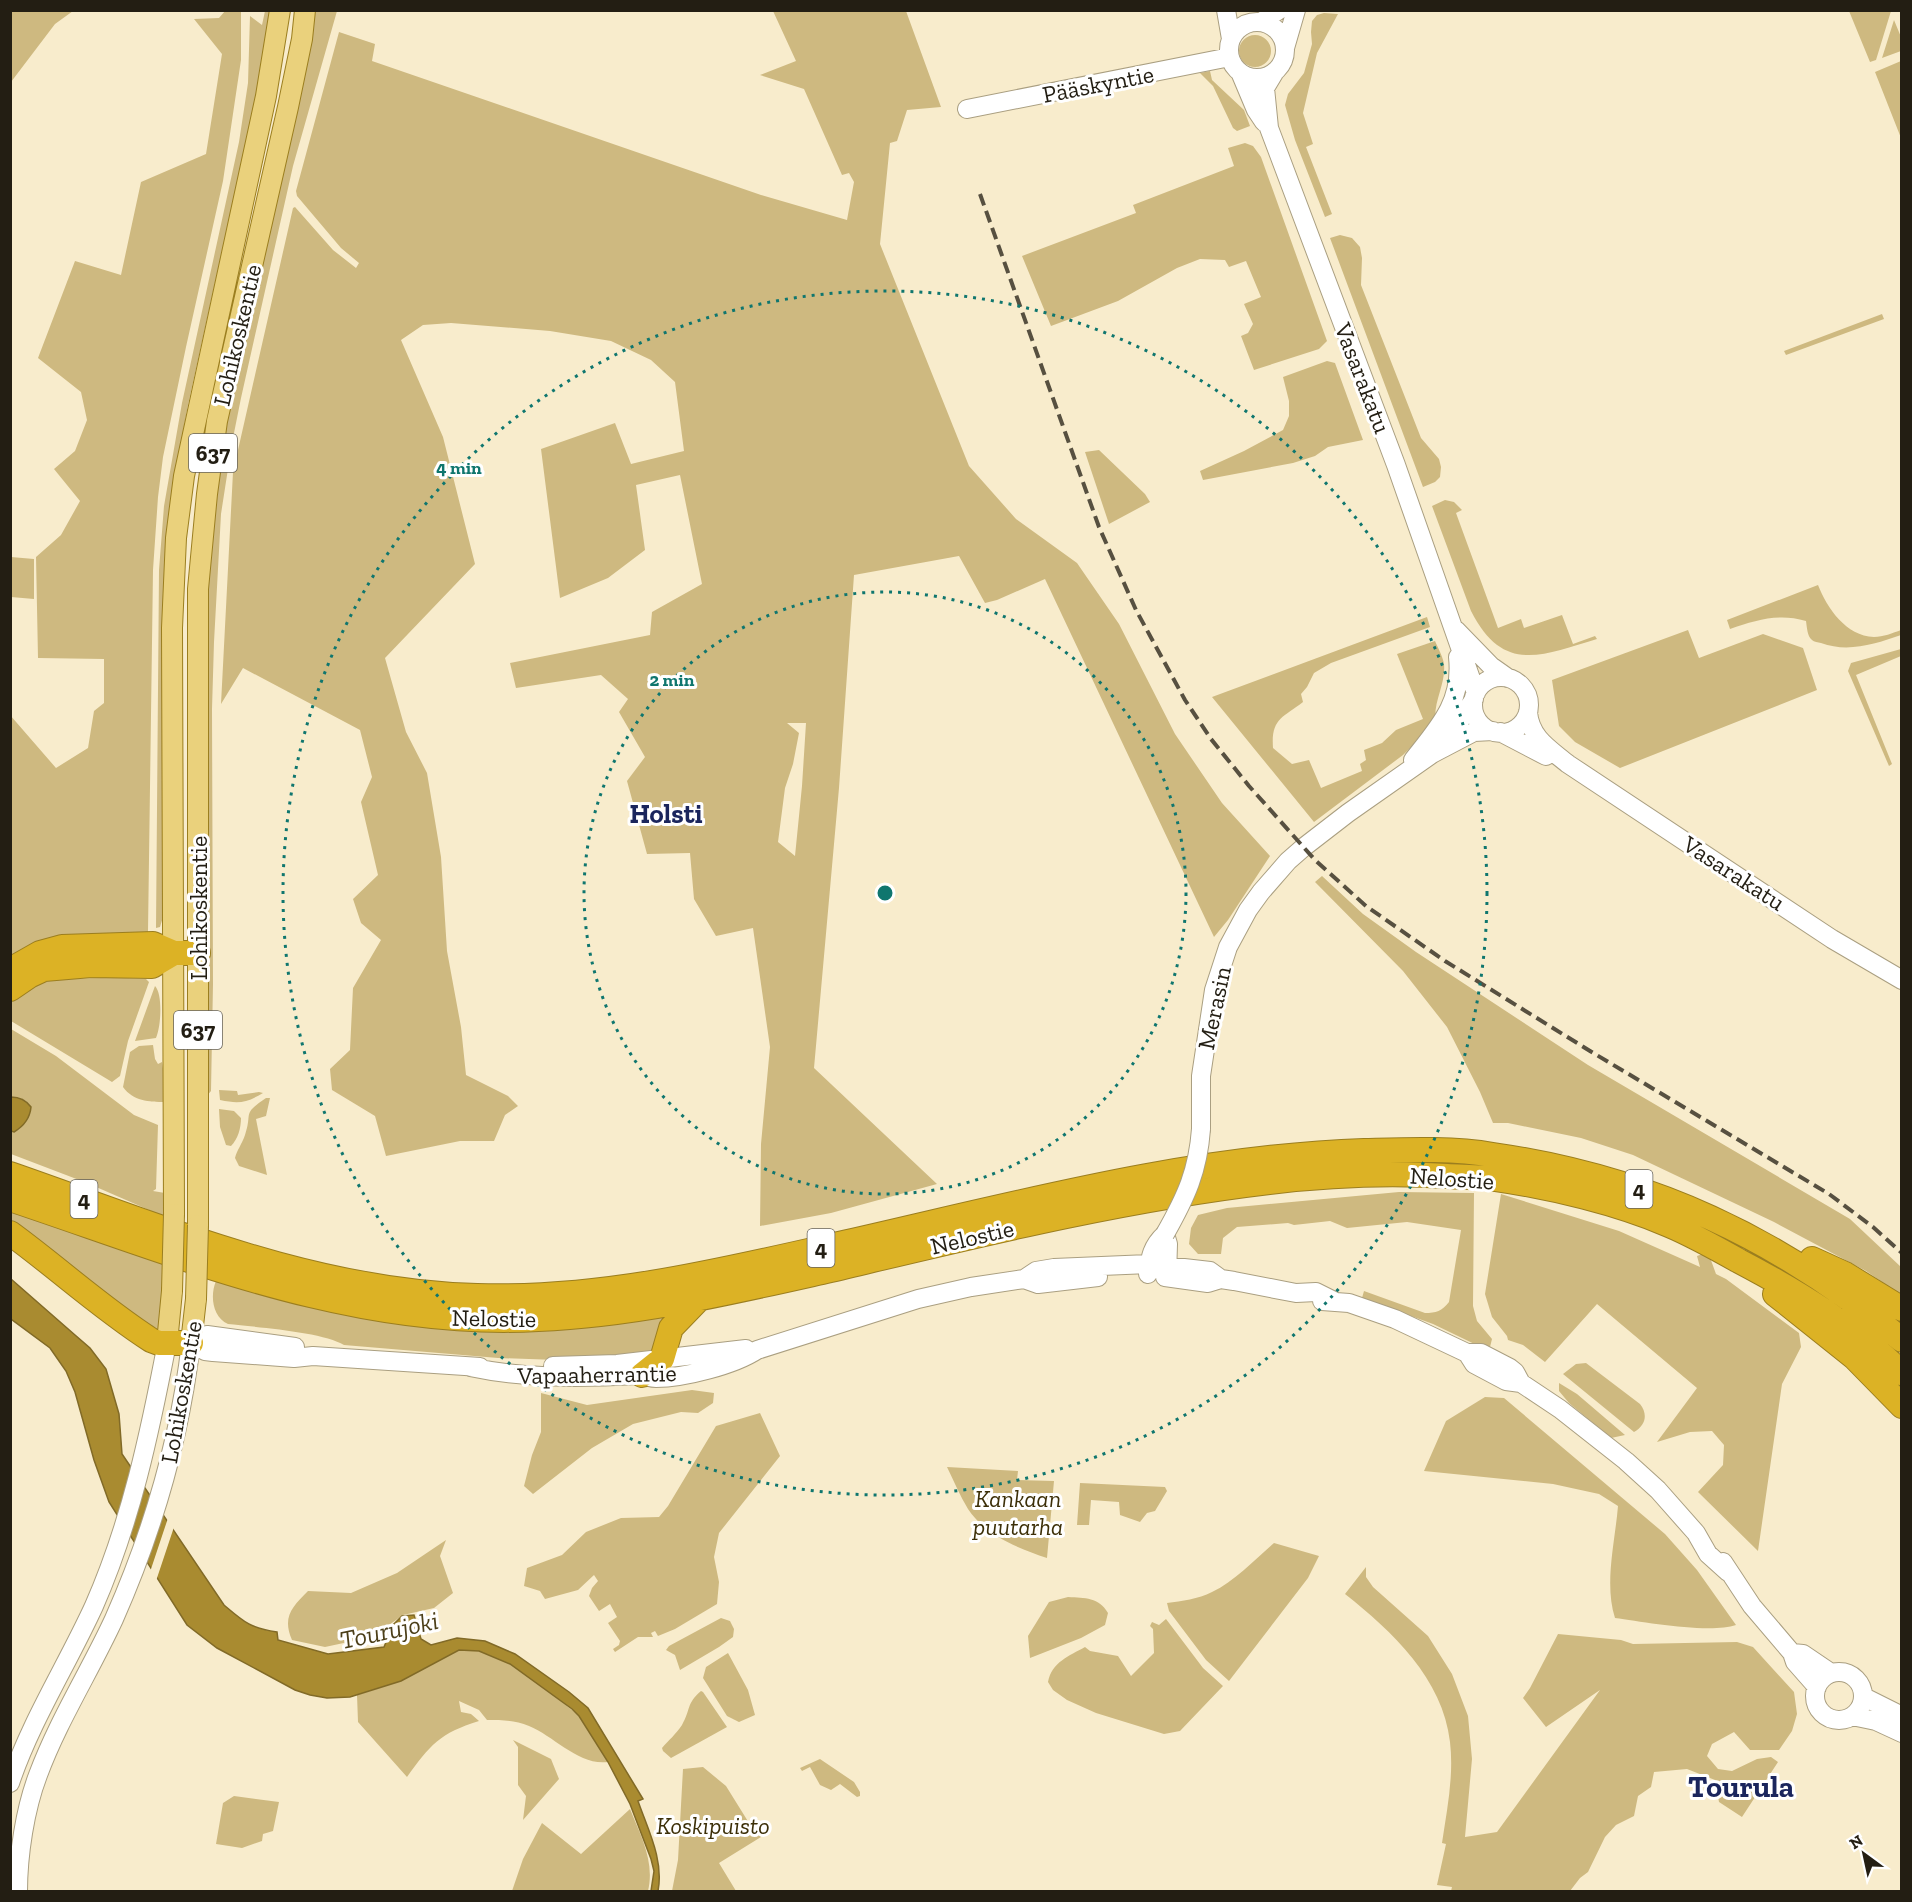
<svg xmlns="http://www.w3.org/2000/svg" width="1912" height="1902" viewBox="0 0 1912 1902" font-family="'Zilla Slab',serif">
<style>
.green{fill:#ceb980;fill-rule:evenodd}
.water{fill:#a98b30;stroke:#816a27;stroke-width:1.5}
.pier{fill:#f8eccc}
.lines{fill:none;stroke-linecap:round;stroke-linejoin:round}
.secondary-casing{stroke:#aa9f81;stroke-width:20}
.primary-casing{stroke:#9b7e1f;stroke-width:22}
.highway-casing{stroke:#9b7e1f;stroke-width:26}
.secondary{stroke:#fff;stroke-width:18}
.primary{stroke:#ead17c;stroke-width:20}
.highway{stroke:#dcb225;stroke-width:24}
.rail{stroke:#575040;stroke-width:4;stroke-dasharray:12 6;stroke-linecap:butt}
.secondary-bridge-casing{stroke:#aa9f81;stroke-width:20;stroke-linecap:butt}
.primary-bridge-casing{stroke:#9b7e1f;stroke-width:22;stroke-linecap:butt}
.secondary-bridge{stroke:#fff;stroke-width:18}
.primary-bridge{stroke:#ead17c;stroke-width:20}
.ring{fill:none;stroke:#0f766e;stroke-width:3;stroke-dasharray:3 6}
.labels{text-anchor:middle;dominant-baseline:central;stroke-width:6;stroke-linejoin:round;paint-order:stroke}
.shield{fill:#fff;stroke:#65625a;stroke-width:1.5}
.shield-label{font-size:22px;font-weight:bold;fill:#231e13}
.street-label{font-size:24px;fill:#231e13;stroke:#fff}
.park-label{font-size:24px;font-style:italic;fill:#3c2f08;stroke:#fff}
.water-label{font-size:26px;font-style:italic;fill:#4c3f19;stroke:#fff}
.quarter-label{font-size:27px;font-weight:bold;fill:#1a255c;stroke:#fff}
.district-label{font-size:30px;font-weight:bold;fill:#1a255c;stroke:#fff}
.centre{fill:#0f766e;stroke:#fff;stroke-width:3}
.ring-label{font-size:18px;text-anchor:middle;font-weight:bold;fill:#0f766e;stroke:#fff;stroke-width:6;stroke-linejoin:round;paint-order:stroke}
</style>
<rect width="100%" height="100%" fill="#f8eccc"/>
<path class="green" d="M11 10 73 11 55 24 11 82Z
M225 11H241V60L223 181 186 347 163 457 158 497 153 570 148 932 11 959 10 715 56 768 88 748 94 711 104 703V659L38 658 36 557 61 535 80 501 54 469 75 451 87 420 81 392 38 358 75 261 121 275 141 182 206 154 222 54 194 19 219 18Z
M265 11H271L259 83 188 405 177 465 165 698 163 917 160 927 156 928 159 570 164 506 182 403 239 142 248 83 250 16 262 25Z
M314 11H337L293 166 241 398 232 443 221 514 214 642 212 709 213 984 211 1091 206 1097 205 640 209 552 223 444 232 396 303 82Z
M773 11H906L941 107 907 110 897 141 890 143 880 244 969 466 1016 519 1077 563 1119 624 1175 734 1222 803 1270 856 1228 920 1214 937 1045 579 997 600 985 603 959 556 854 575 839 788 814 1068 937 1184 831 1213 760 1226 761 1144 770 1047 753 928 716 936 694 899 690 853 647 854 627 781 645 757 619 712 628 699 601 675 516 688 510 663 650 635 652 612 702 584 680 475 636 485 645 550 608 578 560 598 541 449 615 423 631 464 684 451 675 382 651 360 611 341 550 331 451 323 423 325 401 340 443 437 475 564 385 658 406 732 427 773 441 857 447 951 461 1027 466 1075 508 1096 518 1106 505 1115 494 1141H460L386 1156 375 1116 332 1090 330 1069 350 1050 353 988 381 940 361 923 353 899 378 875 361 802 372 777 360 730 243 668 221 704 233 472 293 208 295 207 333 250 356 268 359 263 341 248 297 196 296 191 339 32 375 44 372 61 761 195 847 220 854 182 849 173 842 175 804 89 760 75 796 61ZM787 723H806L802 786 795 856 778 842 785 788 793 764 799 733Z
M1849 11H1891L1876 60 1870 62Z
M1324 13 1338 14 1317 53 1303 113 1313 144 1306 147 1332 214 1325 217 1295 140 1285 105 1288 94 1304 73 1312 44 1311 32 1312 21 1317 15Z
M1894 20 1901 37V51L1882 58Z
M1239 51a16 16 0 1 1 32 0a16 16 0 1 1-32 0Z
M1901 61V138L1875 72Z
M1210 71 1212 80 1244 110 1250 126 1237 131 1233 128 1213 86 1200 73Z
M1245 143 1253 146 1261 157 1327 341 1319 349 1254 370 1241 336 1248 333 1253 324 1244 304 1261 297 1246 261 1229 267 1225 260 1200 259 1177 268 1118 301 1051 326 1022 256 1136 213 1133 205 1234 166 1228 148Z
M1340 235 1352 238 1360 247 1362 258 1361 285 1421 438 1439 459 1441 467 1440 477 1435 482 1423 487 1330 238Z
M1882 314 1884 319 1786 355 1784 351Z
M1327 361 1335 363 1363 440 1328 447 1315 456 1293 463 1203 480 1200 471 1244 451 1283 430 1289 416V401L1283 377Z
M1099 450 1145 494 1150 502 1109 524 1085 452Z
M1445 500 1454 502 1462 510 1456 513 1498 628 1521 619 1524 628 1562 615 1573 644 1595 636 1597 639C1541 656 1503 674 1471 611L1432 506Z
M11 557 34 559V599L11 597Z
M1818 585C1827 608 1846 636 1874 637 1883 637 1893 633 1901 630V635C1875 644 1848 653 1821 643 1818 642 1814 642 1812 640 1807 636 1807 627 1806 621 1779 613 1756 620 1730 629L1727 620Z
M1427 617 1430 627 1331 663 1314 673 1307 687 1301 694 1303 702C1282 718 1271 719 1273 748L1292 764 1309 760 1321 788 1362 771 1360 764 1366 760 1364 750 1382 743 1396 730 1423 719 1397 654 1435 641C1438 648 1443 657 1444 664 1446 685 1432 703 1436 723L1403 755 1314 822 1212 697Z
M1688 630 1699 658 1763 634 1803 648 1817 690 1620 768 1575 742 1559 726 1552 680Z
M1901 649V656L1856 675 1892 764 1889 766 1848 671 1851 663Z
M1322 876 1363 914 1416 952 1588 1065 1850 1219 1901 1267V1295L1866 1271 1774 1222 1633 1155 1581 1138 1508 1123H1493L1480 1092 1447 1027 1403 971 1315 882Z
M69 978C94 979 122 977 146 979L149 982 128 1041 120 1076 112 1082 11 1021V1000L39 982Z
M155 986C163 994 161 1027 156 1038L135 1041Z
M11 1029 56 1056 134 1115 158 1125 156 1189 153 1191 165 1193V1217L87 1183 11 1154 10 1131 14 1132 19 1129 31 1107C26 1099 20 1097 11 1097Z
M153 1045 155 1059 158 1064 162 1062 166 1089 165 1102C149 1102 133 1101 123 1087L130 1052 139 1046Z
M219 1090 237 1091 238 1095 259 1092 263 1093C246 1103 239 1104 220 1100Z
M266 1098H270L266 1116 256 1119 267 1175 239 1166 235 1158C237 1150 242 1144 245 1135 253 1112 241 1115 266 1098Z
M219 1109 234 1111 241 1118C241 1128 238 1139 231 1146L226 1145 220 1127Z
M1399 1192 1474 1193 1473 1306 1477 1321 1492 1339 1489 1351 1433 1324 1362 1298 1364 1291 1425 1313C1436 1313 1442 1311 1449 1302L1461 1230 1407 1222 1347 1228 1330 1221 1294 1225 1288 1223 1237 1227 1223 1238 1221 1254H1198L1189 1244 1191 1228 1198 1215 1227 1208Z
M1501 1194 1619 1231 1700 1267 1697 1256 1708 1252 1716 1274 1726 1279 1799 1333 1801 1347 1782 1384 1758 1551 1698 1492 1723 1465 1724 1445 1712 1431 1690 1432 1657 1442 1697 1388 1597 1304 1545 1362 1523 1345 1508 1340 1507 1336 1492 1317 1485 1294Z
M10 1209 165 1265 159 1329 135 1318 11 1227Z
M216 1281 285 1301 667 1316 652 1351 648 1356 557 1360 498 1358 344 1345C324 1332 255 1327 228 1324 212 1317 210 1295 216 1281Z
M1586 1363 1640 1404C1648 1414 1646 1425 1634 1432L1563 1374 1576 1364Z
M1559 1383 1577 1394 1625 1435 1611 1438 1569 1403 1559 1391Z
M692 1390 714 1393 713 1403 698 1413 681 1412 633 1424 592 1448 533 1494 524 1486 532 1455 541 1432V1393L587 1405Z
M1485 1397 1504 1398 1665 1534 1697 1570 1736 1625C1710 1634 1644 1622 1615 1618 1604 1584 1615 1542 1618 1506L1599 1494 1553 1484 1424 1471 1446 1421Z
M760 1413 780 1456 719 1533 714 1557 719 1582 717 1604 675 1629 658 1636 655 1631 651 1633 653 1637H638L615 1652 613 1649 619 1645 620 1641 608 1623 617 1617 610 1604 599 1611 589 1596 592 1588 598 1581 594 1575 578 1590 545 1599 540 1591 524 1586 527 1568 562 1555 586 1532 621 1518 659 1517 668 1506 716 1426Z
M947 1467 1018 1471 1017 1480 1054 1481 1047 1558C1018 1548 986 1536 968 1509 960 1496 954 1481 947 1467Z
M1080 1483 1165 1487 1167 1491 1155 1511 1147 1513 1140 1522 1120 1515 1119 1502 1091 1500 1089 1525H1077Z
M446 1540 440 1556 453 1593 434 1608 403 1615 382 1630 353 1641 325 1647 292 1640C282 1617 292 1607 308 1591L351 1593 397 1573Z
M1274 1543 1319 1556 1308 1578 1229 1681 1206 1660 1169 1611 1167 1603C1182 1601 1198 1599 1212 1592 1235 1581 1254 1560 1274 1543Z
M1366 1567V1577L1373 1587 1428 1636 1452 1674 1468 1716 1472 1759 1465 1837 1497 1832 1600 1690 1546 1727 1523 1698 1530 1688 1558 1634 1621 1640 1633 1644 1737 1642 1753 1647 1794 1692 1797 1714 1792 1731 1779 1750H1750L1734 1732 1712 1744 1707 1756 1718 1769 1732 1771 1757 1759 1771 1757 1778 1762 1742 1817 1719 1802 1715 1780 1687 1769 1654 1772 1651 1787 1638 1796 1634 1816 1616 1825 1605 1837 1588 1872 1580 1878 1570 1891H1451L1452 1887 1437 1885 1446 1844 1442 1843C1447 1809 1454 1776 1450 1742 1443 1679 1392 1631 1345 1594Z
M1068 1597C1085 1598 1099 1597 1108 1613L1105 1625 1081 1638 1030 1658 1028 1636 1049 1602Z
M721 1618 730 1621 734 1629 733 1637 719 1647 680 1670 675 1655 666 1650 669 1646Z
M1166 1619 1203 1668 1223 1686 1180 1731 1164 1734 1096 1713 1067 1700 1053 1690 1048 1682C1052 1662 1069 1656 1085 1647L1090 1651 1118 1656 1131 1676 1154 1653 1153 1629 1150 1626 1152 1622 1159 1625Z
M459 1650 479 1651 510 1664 550 1692 579 1716 608 1762C579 1766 554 1736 529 1726 515 1720 502 1720 487 1720L479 1710 459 1701 461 1712 471 1714 479 1721C440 1733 430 1745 407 1777L358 1722 357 1695 401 1681Z
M728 1653 748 1690 755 1715 739 1722 727 1716 703 1678 706 1667Z
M701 1691 703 1692 727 1727 671 1758 663 1751 662 1748C669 1740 676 1734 682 1725 691 1709 686 1704 701 1691Z
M513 1740 551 1759 559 1779 523 1820 526 1796 518 1785V1747Z
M820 1759 854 1782 860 1792V1796L857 1797 840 1784 831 1790 820 1785 810 1767 802 1771 800 1768Z
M703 1767 726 1786 749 1823 757 1830 761 1837 719 1863 736 1891H672L678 1860 683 1769Z
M234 1796 279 1802 273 1831 263 1834 262 1841 242 1848 216 1844 223 1803Z
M630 1809C641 1836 655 1862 648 1891H512L523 1859 542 1823 581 1854Z"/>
<path class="water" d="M11 1097C19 1097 26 1100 31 1107 30 1118 24 1126 14 1132L11 1131Z
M11 1279 75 1335 90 1348 106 1369 119 1414 122 1454 224 1605C244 1622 250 1628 277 1632L278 1640 328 1654 384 1647 393 1625 402 1616 414 1615 421 1639 431 1645 457 1638 485 1641 515 1654 569 1692 588 1708 643 1799 638 1801C648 1830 664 1860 658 1891H651L654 1871 651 1859 630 1804 608 1762 579 1716 572 1709 510 1664 479 1651 459 1650 401 1681 350 1697 327 1698 310 1695 295 1690 217 1648 187 1625 109 1502 94 1460 75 1392 66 1371 50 1348 11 1319Z"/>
<path class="pier" d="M168 1518 174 1527 156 1581 150 1572Z"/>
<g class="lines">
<defs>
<path id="secondary" d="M1226 10 1231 39
M1229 50a28 28 0 1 1 56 0a28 28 0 1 1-56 0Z
M1261 22 1279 10
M1285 48 1296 10
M1240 72 1256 110 1264 122
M1274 73 1265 88 1269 128 1396 465 1476 693
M967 109 1230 57
M1456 630 1491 666 1508 678
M1473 705a28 28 0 1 1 56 0a28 28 0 1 1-56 0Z
M1528 712C1530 738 1550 749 1568 764L1832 939 1902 980
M1500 732 1546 756
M1439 746 1458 724 1474 699
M1413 760C1439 727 1463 702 1458 657
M1201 1129V1076L1214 990 1228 947 1248 910 1261 892 1288 861 1304 847 1348 813 1432 754 1474 732 1493 731
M1148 1274C1150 1257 1152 1246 1165 1234L1168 1244 1167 1277
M1165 1277 1208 1283 1221 1279 1234 1281 1296 1293 1316 1292 1334 1301
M1024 1279 1038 1284 1098 1277
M1322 1301 1349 1303 1395 1319 1467 1353H1481L1510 1368 1515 1372 1521 1383
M191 1343 205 1351 213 1352 294 1358 313 1356 480 1367
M191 1343 207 1335 295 1347
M1467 1353 1474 1364 1506 1381 1521 1383 1560 1409 1626 1461 1658 1490 1696 1533 1708 1554 1728 1572
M553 1366 617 1364 746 1349
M470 1367C526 1379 582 1378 639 1375 645 1375 650 1378 656 1378 684 1378 734 1365 757 1350L918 1299 971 1287 1024 1279 1036 1271 1054 1268 1149 1264 1210 1271 1221 1279
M1723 1562 1752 1606 1792 1653 1795 1662 1817 1687
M1792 1653 1803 1654 1831 1673
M1815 1696a24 24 0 1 1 48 0a24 24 0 1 1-48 0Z
M1864 1697 1902 1716
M1852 1716 1876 1721 1902 1733
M10 1783C31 1721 67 1665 94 1606 131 1522 150 1432 167 1343
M18 1892C18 1855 25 1809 38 1775 58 1721 90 1671 114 1619 153 1531 180 1438 191 1343"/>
<path id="primary" d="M174 1214 172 628 176 538 184 476 266 96 280 10
M198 1225V589L207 494 217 421 288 107 302 39 305 10
M167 1343 172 1291
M191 1343 196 1299"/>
<path id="highway" d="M10 970 40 953 62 947 153 944 174 953H198
M10 989 29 976 44 969 91 965 152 966 174 953
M10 1174C163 1227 314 1292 477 1296 600 1300 720 1271 839 1244 1012 1205 1186 1157 1364 1151 1406 1150 1451 1148 1493 1155 1651 1178 1779 1238 1902 1340
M10 1199C184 1257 352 1329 538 1319 634 1315 728 1293 822 1272 970 1237 1117 1200 1269 1182 1328 1175 1387 1172 1447 1176 1463 1177 1480 1177 1496 1179 1551 1187 1618 1203 1669 1225 1693 1235 1716 1248 1739 1261 1798 1292 1853 1326 1902 1373
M10 1233C58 1268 101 1308 151 1340L159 1343H191
M1812 1259 1845 1274 1902 1309
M1775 1294 1854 1357 1902 1406
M642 1375 662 1359 671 1328 699 1299"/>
</defs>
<use href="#secondary" class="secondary-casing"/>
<use href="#primary" class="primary-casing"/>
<use href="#highway" class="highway-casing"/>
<use href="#secondary" class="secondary"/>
<use href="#primary" class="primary"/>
<use href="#highway" class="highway"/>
<path class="rail" d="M980 194 1099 527 1136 610 1185 700 1211 739 1249 786 1315 860 1366 906 1445 961 1590 1051 1829 1194 1873 1227 1902 1253"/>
<defs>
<path id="secondary-bridge" d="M1165 1234C1186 1197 1198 1171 1201 1129"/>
<path id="primary-bridge" d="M172 1291 174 1214
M196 1299 198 1225"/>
</defs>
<use href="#secondary-bridge" class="secondary-bridge-casing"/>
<use href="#primary-bridge" class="primary-bridge-casing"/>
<use href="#secondary-bridge" class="secondary-bridge"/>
<use href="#primary-bridge" class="primary-bridge"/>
</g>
<g class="ring">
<circle cx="885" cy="893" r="301"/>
<circle cx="885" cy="893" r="602"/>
</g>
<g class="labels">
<g class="shield">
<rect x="189" y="434" width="48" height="38" rx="4.5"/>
<rect x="174" y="1011" width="48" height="38" rx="4.5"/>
<rect x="1625.5" y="1170" width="27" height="38" rx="4.5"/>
<rect x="70.5" y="1180" width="27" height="38" rx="4.5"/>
<rect x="807.5" y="1229" width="27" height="38" rx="4.5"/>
</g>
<g class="shield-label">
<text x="213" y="453">637</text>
<text x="198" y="1030">637</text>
<text x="1639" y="1189">4</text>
<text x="84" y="1199">4</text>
<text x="821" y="1248">4</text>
</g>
<g class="street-label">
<text transform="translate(1098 84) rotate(-11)">Pääskyntie</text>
<text transform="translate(237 335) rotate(-77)">Lohikoskentie</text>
<text transform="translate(1363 378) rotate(69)">Vasarakatu</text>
<text transform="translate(1734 873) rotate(33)">Vasarakatu</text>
<text transform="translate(198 908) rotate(-90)">Lohikoskentie</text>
<text transform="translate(1214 1008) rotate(-78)">Merasin</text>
<text transform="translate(1452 1178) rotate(4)">Nelostie</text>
<text transform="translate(972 1237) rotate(-13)">Nelostie</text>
<text transform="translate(494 1318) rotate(1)">Nelostie</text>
<text transform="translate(597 1374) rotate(-1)">Vapaaherrantie</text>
<text transform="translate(181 1392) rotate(-80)">Lohikoskentie</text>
</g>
<g class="park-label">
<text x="1018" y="1498">Kankaan<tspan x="1018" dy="28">puutarha</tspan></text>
<text x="713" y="1825">Koskipuisto</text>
</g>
<g class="water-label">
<text transform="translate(389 1630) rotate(-12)">Tourujoki</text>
</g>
<g class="quarter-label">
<text x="666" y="814">Holsti</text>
</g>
<g class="district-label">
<text x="1741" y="1787">Tourula</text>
</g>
</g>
<circle cx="885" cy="893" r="9" class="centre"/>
<g class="ring-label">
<text x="459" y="474">4 min</text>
<text x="672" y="686">2 min</text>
</g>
<rect width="1912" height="1902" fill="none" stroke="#231e13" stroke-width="24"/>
<g transform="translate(1864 1854) rotate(327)" stroke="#ffffff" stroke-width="4.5" paint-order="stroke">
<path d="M0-4.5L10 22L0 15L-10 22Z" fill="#231e13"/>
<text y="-9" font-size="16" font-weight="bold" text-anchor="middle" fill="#231e13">N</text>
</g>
</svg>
